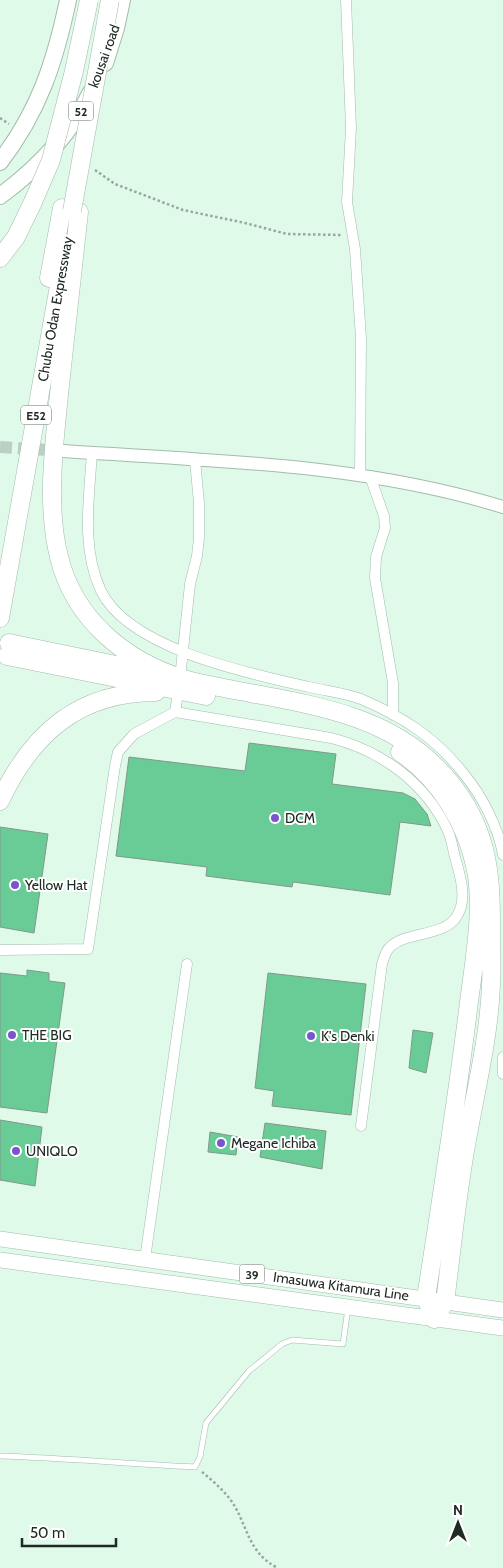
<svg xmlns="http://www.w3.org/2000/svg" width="503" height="1568" viewBox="0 0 503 1568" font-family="Cabin,sans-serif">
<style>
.building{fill:#69cb96;stroke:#809889}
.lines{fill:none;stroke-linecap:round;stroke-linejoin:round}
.tertiary-tunnel{stroke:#bad0c2;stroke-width:12;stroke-dasharray:12 6;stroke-linecap:butt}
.service-casing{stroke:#a2bbac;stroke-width:6}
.minor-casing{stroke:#a2bbac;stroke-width:11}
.tertiary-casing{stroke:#a2bbac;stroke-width:14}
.primary-casing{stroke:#a2bbac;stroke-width:16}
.trunk-casing{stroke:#a2bbac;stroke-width:18}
.motorway-casing{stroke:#a2bbac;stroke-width:19}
.path{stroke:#95a89c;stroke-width:2.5;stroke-dasharray:2.5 2.5;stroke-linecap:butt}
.service{stroke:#fff;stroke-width:5}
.minor{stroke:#fff;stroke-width:10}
.tertiary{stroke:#fff;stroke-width:12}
.primary{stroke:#fff;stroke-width:15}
.trunk{stroke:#fff;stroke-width:16}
.motorway{stroke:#fff;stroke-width:18}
.motorway-bridge-casing{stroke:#a2bbac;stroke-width:19;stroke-linecap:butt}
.motorway-bridge{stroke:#fff;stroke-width:18}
.poi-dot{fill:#7954cd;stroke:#fff;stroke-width:2}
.labels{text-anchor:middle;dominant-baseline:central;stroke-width:4;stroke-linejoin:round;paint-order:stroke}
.shield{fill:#fff;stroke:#636a66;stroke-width:1}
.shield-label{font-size:12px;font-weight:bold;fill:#202a24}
.street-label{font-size:14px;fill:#202a24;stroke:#fff}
.poi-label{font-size:14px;fill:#202a24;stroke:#fff;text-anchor:start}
</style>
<rect width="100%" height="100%" fill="#e0faea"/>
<path class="building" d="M249 743 336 754 332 784 403 793 415 799 427 814 431 826 400 822 390 895 293 882 292 887 206 876 207 867 116 856 129 757 245 771Z
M0 827 48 834 34 933 0 927Z
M27 970 49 973V981L65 983 47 1113 0 1107V973L27 976Z
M268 973 366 984 351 1115 272 1106 274 1091 255 1088Z
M413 1030 433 1033 426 1073 409 1068Z
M0 1120 42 1127 35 1186 0 1180Z
M265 1123 326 1131 322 1169 260 1157Z
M210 1132 238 1137 236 1155 208 1152Z"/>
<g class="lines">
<path class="tertiary-tunnel" d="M0 447 62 451"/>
<defs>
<path id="service" d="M0 1456C65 1458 130 1464 195 1467L200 1457 206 1423 249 1371 282 1344 292 1340 343 1344 348 1308"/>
<path id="minor" d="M346 0 351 128 347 202 355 249 361 338 360 475
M92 453C89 499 81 548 101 591 129 649 251 674 309 687 326 691 345 693 361 699 403 717 435 737 464 774 482 796 498 826 503 855
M370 476 384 516 385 528 376 557 375 578 393 683V715
M181 669 190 584 197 556 199 538V503L195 460
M175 712 177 700
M0 950 88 949 115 766 118 752 134 734 175 712 331 738C382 751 426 783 448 831 452 840 453 851 456 861 461 878 467 900 457 916 445 937 406 931 390 947 385 952 384 958 382 964L361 1126
M503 1057V1074
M145 1259 187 964"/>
<path id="tertiary" d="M64 451C211 461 361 463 503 507"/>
<path id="primary" d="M0 1239 503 1310
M0 1260 503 1328"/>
<path id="trunk" d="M105 63 116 28 122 0
M0 162C39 111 55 62 68 0
M0 196C38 168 70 135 91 92"/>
<path id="motorway" d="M79 212C72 273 66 333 59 394 54 447 46 505 59 557 74 619 125 661 184 679 197 683 211 685 224 688 299 703 382 711 437 768 460 791 476 818 484 849 491 876 491 903 491 930 491 949 492 967 491 985 489 1037 476 1088 467 1140 457 1193 452 1248 445 1302L434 1319
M0 258 16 237 33 202
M49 278 62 208
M0 618 63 263
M9 643 150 672
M7 656 206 696
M400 752C440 779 467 824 476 870 484 911 473 968 468 1010 456 1106 441 1202 426 1298L434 1319
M0 801C32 733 79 692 156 692"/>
</defs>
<use href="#service" class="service-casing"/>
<use href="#minor" class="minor-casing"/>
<use href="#tertiary" class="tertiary-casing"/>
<use href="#primary" class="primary-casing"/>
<use href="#trunk" class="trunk-casing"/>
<use href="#motorway" class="motorway-casing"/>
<path class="path" d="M0 118 9 124
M95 170 115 184 183 210 245 223 287 234 342 235
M202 1472C212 1480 222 1489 230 1499 248 1524 247 1553 278 1568"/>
<use href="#service" class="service"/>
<use href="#minor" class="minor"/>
<use href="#tertiary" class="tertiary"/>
<use href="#primary" class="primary"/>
<use href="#trunk" class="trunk"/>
<use href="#motorway" class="motorway"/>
<defs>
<path id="motorway-bridge" d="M33 202 51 160 74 71 89 0
M72 211 110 0"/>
</defs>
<use href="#motorway-bridge" class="motorway-bridge-casing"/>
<use href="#motorway-bridge" class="motorway-bridge"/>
</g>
<g class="poi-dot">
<circle cx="275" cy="818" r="5"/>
<circle cx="15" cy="885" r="5"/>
<circle cx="12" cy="1035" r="5"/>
<circle cx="311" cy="1036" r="5"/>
<circle cx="221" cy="1143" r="5"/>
<circle cx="16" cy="1151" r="5"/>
</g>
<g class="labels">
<g class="shield">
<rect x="68.5" y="101.5" width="25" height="19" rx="4"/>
<rect x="21" y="405.5" width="30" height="19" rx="4"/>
<rect x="239.5" y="1264.5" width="25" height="19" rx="4"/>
</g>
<g class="shield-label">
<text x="81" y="111">52</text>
<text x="36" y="415">E52</text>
<text x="252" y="1274">39</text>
</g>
<g class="street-label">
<text transform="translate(104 56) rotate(-70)">kousai road</text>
<text transform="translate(55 309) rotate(-80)">Chubu Odan Expressway</text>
<text transform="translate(341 1286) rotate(8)">Imasuwa Kitamura Line</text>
</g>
<g class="poi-label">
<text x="285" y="818">DCM</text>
<text x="25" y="885">Yellow Hat</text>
<text x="22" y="1035">THE BIG</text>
<text x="321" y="1036">K's Denki</text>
<text x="231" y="1143">Megane Ichiba</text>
<text x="26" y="1151">UNIQLO</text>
</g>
</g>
<g transform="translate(458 1523)" stroke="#ffffff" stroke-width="4" paint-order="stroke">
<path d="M0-4L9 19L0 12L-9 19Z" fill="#202a24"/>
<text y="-8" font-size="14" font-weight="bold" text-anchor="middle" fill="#202a24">N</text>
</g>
<path d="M22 1538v8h94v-8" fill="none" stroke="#202a24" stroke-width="2.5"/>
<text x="30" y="1538" font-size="15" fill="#202a24" stroke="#ffffff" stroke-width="4" paint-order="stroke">50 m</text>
</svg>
